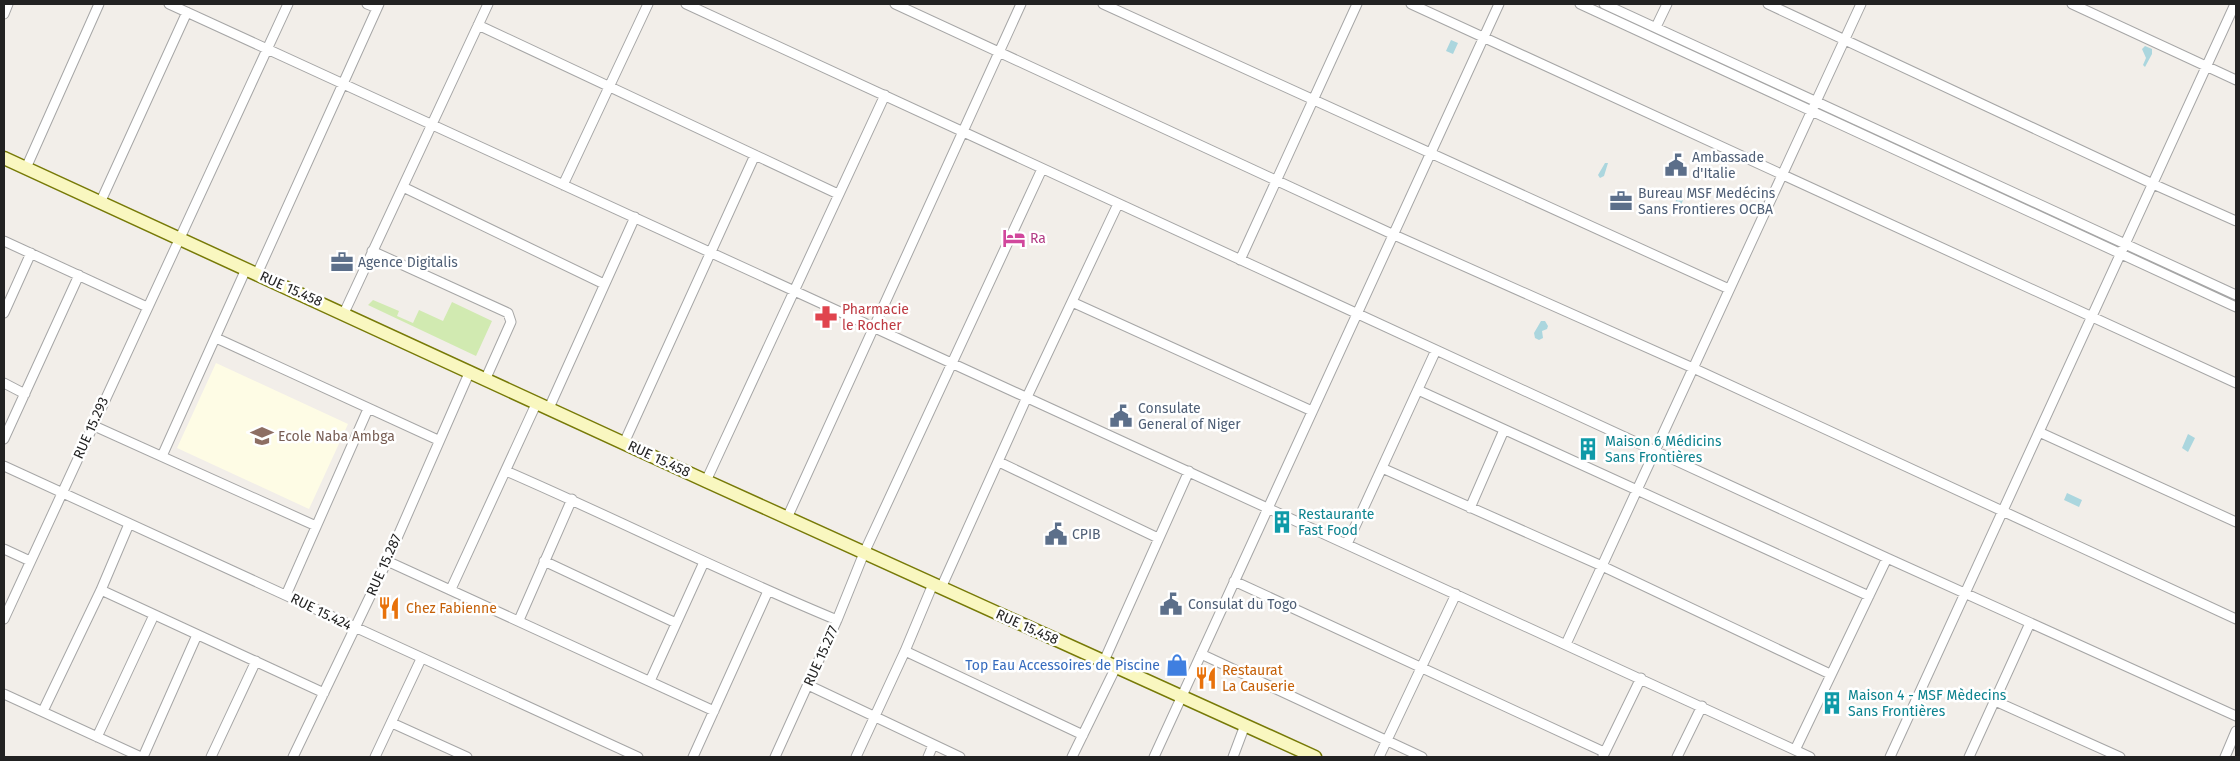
<svg xmlns="http://www.w3.org/2000/svg" width="2240" height="761" viewBox="0 0 2240 761" font-family="'Fira Sans',sans-serif">
<style>
.education{fill:#fefce5}
.grass{fill:#d1eab1}
.water{fill:#abd6de}
.lines{fill:none;stroke-linecap:round;stroke-linejoin:round}
.street-casing{stroke:#a6a6a6;stroke-width:11}
.secondary-casing{stroke:#777a07;stroke-width:15}
.street{stroke:#fff;stroke-width:9}
.secondary{stroke:#f9f7c0;stroke-width:12}
.labels{text-anchor:middle;dominant-baseline:central;stroke-width:5;stroke-linejoin:round;paint-order:stroke}
.service-label{font-size:14px;fill:#4e5e75;stroke:#fff;text-anchor:start}
.hotel-label{font-size:14px;fill:#b23c85;stroke:#fff;text-anchor:start}
.street-label{font-size:14px;fill:#222;stroke:#fff}
.health-label{font-size:14px;fill:#be3a42;stroke:#fff;text-anchor:start}
.education-label{font-size:14px;fill:#785e54;stroke:#fff;text-anchor:start}
.culture-label{font-size:14px;fill:#0d838f;stroke:#fff;text-anchor:start}
.food-label{font-size:14px;fill:#c56008;stroke:#fff;text-anchor:start}
.shop-label{font-size:14px;fill:#366cbe;stroke:#fff;text-anchor:end}
</style>
<rect width="100%" height="100%" fill="#f2eee9"/>
<path class="education" d="M216 363 348 424 309 509 177 448Z"/>
<path class="grass" d="M373 300 399 311 397 316 413 323 419 310 443 321 452 302 492 321 476 356 368 305Z"/>
<path class="water" d="M1451 40 1458 43 1453 54 1446 51Z
M2145 46 2152 49V54L2145 67 2143 65 2146 58 2142 49Z
M1605 163H1608L1604 176 1600 178 1598 175Z
M1678 196 1684 198 1677 214 1671 212Z
M1541 321H1545L1548 326 1547 329 1542 331 1543 338 1539 340 1535 338 1534 333Z
M2188 434 2195 438 2188 452 2182 448Z
M2067 493 2082 500 2079 507 2064 500Z"/>
<g class="lines">
<defs>
<path id="street" d="M169 4 1810 757
M367 4 377 8
M686 4 1887 558 2236 716
M895 4 1392 234 1693 368 2236 619
M1103 4 1729 289
M1411 4 2236 383
M1580 4 2236 307
M1604 4 2236 295
M1768 4 2153 184 2236 221
M2072 4 2236 80
M4 14 8 4
M478 25 838 194
M1656 27 1667 4
M26 168 99 4
M563 185 648 4
M403 187 604 284
M100 203 187 12
M4 241 147 307
M372 251 508 313 511 322 486 378
M1240 260 1357 4
M257 274 379 4
M1072 302 1312 411
M4 313 31 253
M344 313 488 4
M216 338 438 440
M4 383 25 394
M1418 390 1869 596
M549 408 635 217
M92 425 316 526
M2039 432 2236 522
M4 439 79 275
M624 443 755 155
M162 456 246 269
M999 462 1158 538
M4 466 638 757
M1382 468 1602 566 1830 674
M506 471C617 519 725 574 837 620
M706 481 885 95
M1470 508 1504 430
M787 518 1021 4
M1347 544 1436 350
M4 549 30 561
M387 561 714 711
M544 561 676 623
M1234 581 1604 752
M941 588 1027 397 1118 204
M451 589 537 402
M101 590 324 693
M286 595 368 409
M4 619 288 4
M519 620 572 499
M1566 644 1861 4
M905 651 1083 735
M1201 654 1422 757
M1104 661 1189 471
M650 681 704 562
M808 685 960 757
M4 694 141 757
M1995 701 2120 757
M43 711 101 590 129 524
M392 723 467 757
M97 737 154 615
M1795 750 1887 558
M1603 756 1641 678
M143 757 197 635
M211 757 256 661
M293 757 387 561 470 371
M375 757 421 659
M693 757 768 591
M775 757 837 620 864 553 1042 169
M856 757 905 651 933 584
M928 757 933 745
M1072 757 1116 667
M1154 757 1499 4
M1233 757 1245 725
M1379 757 1456 594
M1677 757 1702 706
M1890 757 2235 4
M1969 757 2030 623
M2225 757 2236 731"/>
<path id="secondary" d="M4 158 706 481 1315 757"/>
</defs>
<use href="#street" class="street-casing"/>
<use href="#secondary" class="secondary-casing"/>
<use href="#street" class="street"/>
<use href="#secondary" class="secondary"/>
</g>
<defs>
<symbol id="civic-bare" viewBox="-9 -9 18 18"><path d="M-.6-6.5H3V-4.5H.6V-3L4-1V1h2V6H-6V1h2V-1L-.6-3ZM-1.2 2.5V6h2.4V2.5Z" fill="#5c6f8a" stroke="#fff" stroke-width="2.5" paint-order="stroke"/></symbol>
<symbol id="office-bare" viewBox="-9 -9 18 18"><path d="M-6-3h4V-5.5h4V-3h4V5H-6ZM-1-4.5V-3h2v-1.5ZM-6 0V1H6V0Z" fill="#5c6f8a" stroke="#fff" stroke-width="2.5" paint-order="stroke"/></symbol>
<symbol id="hotel-bare" viewBox="-9 -9 18 18"><path d="M-6-4.5h1.5V1H6V5H4.5V3h-9V5H-6ZM-4 0a1.8 1.8 0 1 1 3.6 0ZM.5 0V-2.5h3Q6-2.5 6 0Z" fill="#d1479c" stroke="#fff" stroke-width="2.5" paint-order="stroke"/></symbol>
<symbol id="pharmacy-bare" viewBox="-9 -9 18 18"><path d="M-2-6h4v4h4v4h-4v4h-4v-4h-4v-4h4Z" fill="#e0444e" stroke="#fff" stroke-width="2.5" paint-order="stroke"/></symbol>
<symbol id="school-bare" viewBox="-9 -9 18 18"><path d="M0-5L7-2L0 1L-7-2ZM-4 1L0 2.5L4 1V4Q0 6-4 4Z" fill="#8d6e63" stroke="#fff" stroke-width="2.5" paint-order="stroke"/></symbol>
<symbol id="building-bare" viewBox="-9 -9 18 18"><path d="M-4-6H4V6H1V3H-1V6H-4ZM-2.5-4.3h1.7v1.8h-1.7ZM.8-4.3h1.7v1.8H.8ZM-2.5-1h1.7V.8h-1.7ZM.8-1h1.7V.8H.8Z" fill="#0f9aa8" stroke="#fff" stroke-width="2.5" paint-order="stroke"/></symbol>
<symbol id="restaurant-bare" viewBox="-9 -9 18 18"><path d="M-5-6h1v4h1v-4h1v4h1v-4h1v5L-1.5 .5V6h-2V.5L-5-1ZM5-6V6H3V1.5H1.5Q1.5-4 5-6Z" fill="#e8710a" stroke="#fff" stroke-width="2.5" paint-order="stroke"/></symbol>
<symbol id="shop-bare" viewBox="-9 -9 18 18"><path d="M-5-2.5h2.3a2.7 3.5 0 0 1 5.4 0H5L5.5 6h-11ZM-1.5-2.5h3a1.5 2.3 0 0 0-3 0Z" fill="#3f7fe0" stroke="#fff" stroke-width="2.5" paint-order="stroke"/></symbol>
</defs>
<g fill-rule="evenodd">
<use href="#civic-bare" x="1660" y="149" width="32" height="32"/>
<use href="#office-bare" x="1605" y="185" width="32" height="32"/>
<use href="#hotel-bare" x="998" y="222" width="32" height="32"/>
<use href="#office-bare" x="326" y="246" width="32" height="32"/>
<use href="#pharmacy-bare" x="810" y="301" width="32" height="32"/>
<use href="#civic-bare" x="1105" y="400" width="32" height="32"/>
<use href="#school-bare" x="246" y="420" width="32" height="32"/>
<use href="#building-bare" x="1572" y="433" width="32" height="32"/>
<use href="#building-bare" x="1266" y="506" width="32" height="32"/>
<use href="#civic-bare" x="1040" y="518" width="32" height="32"/>
<use href="#civic-bare" x="1155" y="588" width="32" height="32"/>
<use href="#restaurant-bare" x="373" y="592" width="32" height="32"/>
<use href="#shop-bare" x="1161" y="649" width="32" height="32"/>
<use href="#restaurant-bare" x="1190" y="662" width="32" height="32"/>
<use href="#building-bare" x="1816" y="687" width="32" height="32"/>
</g>
<g class="labels">
<g class="service-label">
<text x="1692" y="157">Ambassade<tspan x="1692" dy="16">d'Italie</tspan></text>
<text x="1638" y="193">Bureau MSF Medécins<tspan x="1638" dy="16">Sans Frontieres OCBA</tspan></text>
<text x="358" y="262">Agence Digitalis</text>
<text x="1138" y="408">Consulate<tspan x="1138" dy="16">General of Niger</tspan></text>
<text x="1072" y="534">CPIB</text>
<text x="1188" y="604">Consulat du Togo</text>
</g>
<g class="hotel-label">
<text x="1030" y="238">Ra</text>
</g>
<g class="street-label">
<text transform="translate(291 289) rotate(24)">RUE 15.458</text>
<text transform="translate(91 428) rotate(-66)">RUE 15.293</text>
<text transform="translate(659 459) rotate(25)">RUE 15.458</text>
<text transform="translate(384 565) rotate(-66)">RUE 15.287</text>
<text transform="translate(321 612) rotate(26)">RUE 15.424</text>
<text transform="translate(1027 627) rotate(24)">RUE 15.458</text>
<text transform="translate(821 656) rotate(-66)">RUE 15.277</text>
</g>
<g class="health-label">
<text x="842" y="309">Pharmacie<tspan x="842" dy="16">le Rocher</tspan></text>
</g>
<g class="education-label">
<text x="278" y="436">Ecole Naba Ambga</text>
</g>
<g class="culture-label">
<text x="1605" y="441">Maison 6 Médicins<tspan x="1605" dy="16">Sans Frontières</tspan></text>
<text x="1298" y="514">Restaurante<tspan x="1298" dy="16">Fast Food</tspan></text>
<text x="1848" y="695">Maison 4 - MSF Mèdecins<tspan x="1848" dy="16">Sans Frontières</tspan></text>
</g>
<g class="food-label">
<text x="406" y="608">Chez Fabienne</text>
<text x="1222" y="670">Restaurat<tspan x="1222" dy="16">La Causerie</tspan></text>
</g>
<g class="shop-label">
<text x="1160" y="665">Top Eau Accessoires de Piscine</text>
</g>
</g>
<rect width="2240" height="761" fill="none" stroke="#222222" stroke-width="10"/>
</svg>
